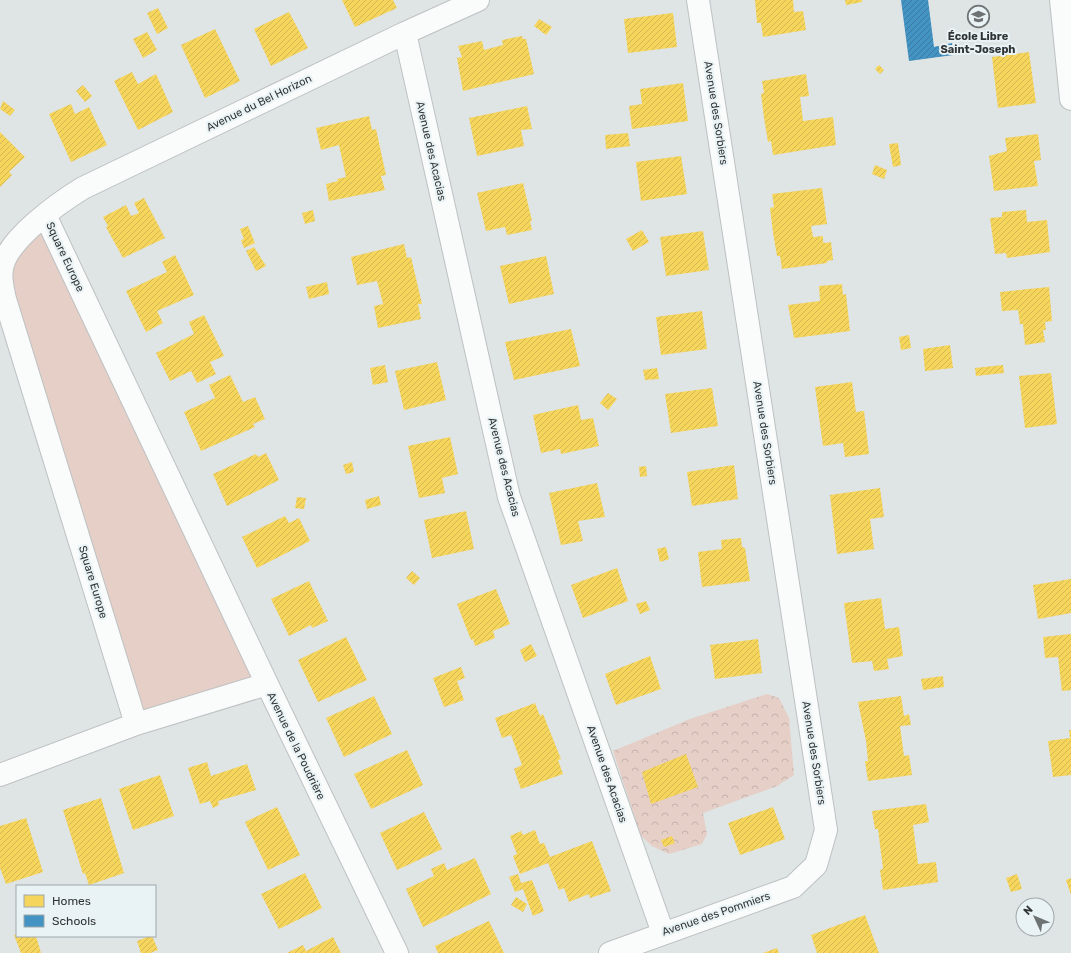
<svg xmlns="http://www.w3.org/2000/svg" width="1071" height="953" viewBox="0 0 1071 953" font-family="Rubik,sans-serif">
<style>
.grass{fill:#e5cfc7}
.forest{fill:url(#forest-crowns)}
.homes{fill:url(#homes-hatch)}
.schools{fill:url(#schools-hatch)}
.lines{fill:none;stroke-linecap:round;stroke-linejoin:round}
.minor-casing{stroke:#bdc1c2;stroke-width:24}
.minor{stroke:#fafbfb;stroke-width:22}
.labels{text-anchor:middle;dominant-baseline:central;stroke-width:4;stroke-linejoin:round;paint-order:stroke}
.poi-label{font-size:11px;font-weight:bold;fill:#313435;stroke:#e9f3f6}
.street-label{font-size:11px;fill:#313435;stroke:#e9f3f6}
</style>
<defs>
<pattern id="forest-crowns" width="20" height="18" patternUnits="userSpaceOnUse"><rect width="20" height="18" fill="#e5cfc7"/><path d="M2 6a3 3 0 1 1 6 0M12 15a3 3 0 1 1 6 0" fill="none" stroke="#c5b2ac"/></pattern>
<pattern id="homes-hatch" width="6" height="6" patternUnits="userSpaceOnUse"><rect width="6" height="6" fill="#f6d55c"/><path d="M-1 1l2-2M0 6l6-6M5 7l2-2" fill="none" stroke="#d3b751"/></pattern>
<pattern id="schools-hatch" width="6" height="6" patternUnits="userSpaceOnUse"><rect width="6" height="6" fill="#4393c3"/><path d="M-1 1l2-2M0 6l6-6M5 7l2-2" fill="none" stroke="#39799f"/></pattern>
</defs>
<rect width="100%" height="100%" fill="#dfe4e5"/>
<path class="grass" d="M27 231 56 239 267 684 136 724 19 345 7 256Z"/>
<path class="forest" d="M767 694 779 698 789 718 794 775 777 786 703 813 707 834 702 844 669 854 652 846 641 836 613 751 690 719Z"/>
<path class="homes" d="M342 0H393L397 8 355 27Z
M755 0H793L794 12 803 11 806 30 763 37 761 23H757Z
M845 0H862V2L846 5Z
M158 8 168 28 157 34 147 13Z
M289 12 308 48 271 66 254 29Z
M673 13 677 47 628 53 624 19Z
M539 19 552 27 546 35 534 26Z
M215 29 240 81 205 98 181 45Z
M147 32 157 50 143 58 133 39Z
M522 36 523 39H526L534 74 463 91 457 58 462 57 458 46 482 41 484 50 503 45 502 40Z
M1029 52 1036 103 998 108 992 57Z
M879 65 884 70 880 74 875 69Z
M132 72 138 84 156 74 173 112 138 130 114 81Z
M806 74 809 96 800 97 803 121 833 117 836 145 773 155 771 141 768 142 764 118 761 94 764 93 762 81Z
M683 83 688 121 632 129 629 106 642 104 640 89Z
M83 85 92 96 85 102 76 91Z
M3 101 15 110 10 116 0 109Z
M71 104 75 114 89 107 107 145 71 162 49 114Z
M527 106 532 129 521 130 524 146 477 156 469 118Z
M369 116 372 130 376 129 386 175 381 176 385 190 329 201 326 184 338 181 337 179 346 177 339 145 321 150 316 128Z
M0 132 25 157 9 172 12 175 0 187Z
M628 133 630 146 606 149 605 135Z
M1038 134 1041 160 1034 161 1038 186 994 191 989 156 1007 151 1005 138Z
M898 143 901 165 893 167 889 144Z
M681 156 687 194 641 201 636 162Z
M875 165 887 170 884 179 872 174Z
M523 183 532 221H530L532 230 507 235 505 227 486 231 477 193Z
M822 188 827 224 811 226 813 237 823 236V242L825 243 831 242 833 260 827 261V263L782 269 780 256H777L773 233 770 208 774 207 772 194Z
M144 198 165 238 123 258 106 227 108 226 103 217 126 205 131 216 139 213 134 203Z
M313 210 315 221 305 224 302 213Z
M1026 210 1027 222 1047 220 1050 252 1007 258 1006 253 995 254 990 218 1002 217V212Z
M248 226 255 243 244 248 241 240 244 239 240 229Z
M642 230 649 242 633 251 626 239Z
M703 231 709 270 666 276 660 237Z
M404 244 407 258 411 257 422 304H418L421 319 378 328 374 306 383 304 377 281 357 285 351 257Z
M254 247 266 266 256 271 246 251Z
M175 255 194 295 157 311 163 323 146 332 126 291 167 272 162 262Z
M546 256 554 294 509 304 500 266Z
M327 282 329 294 309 299 306 287Z
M842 284 843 295 846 294 850 331 794 338 788 305 820 301 819 286Z
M1049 287 1052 321 1045 322 1046 330H1043L1045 342 1025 345 1023 324H1020L1018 310 1002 311 1000 292Z
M702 311 707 349 661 355 656 317Z
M204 315 224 356 210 362 216 374 197 383 191 371 170 381 156 353 194 334 189 322Z
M571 329 580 366 514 380 505 342Z
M909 335 911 348 901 350 899 337Z
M950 345 953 368 925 371 923 349Z
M437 362 446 400 404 410 395 371Z
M385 365 388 382 373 385 370 368Z
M1003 365 1004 373 976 376 975 368Z
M657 368 659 379 645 380 643 370Z
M1051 373 1057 424 1025 428 1019 376Z
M230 375 243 402 255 397 265 419 253 424 255 427 201 451 184 412 215 398 209 385Z
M852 382 856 412 864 411 869 454 845 457 843 443 823 446 815 387Z
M712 388 718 426 671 433 665 394Z
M608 393 617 399 608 410 600 403Z
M578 405 581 420 593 418 599 446 561 454 560 449 541 453 533 415Z
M450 437 458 474 442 478 445 493 419 498 408 446Z
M266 453 279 480 227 506 213 474 256 454 258 457Z
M352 462 354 472 346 474 343 465Z
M734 465 738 499 692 506 687 472Z
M646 466 647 476 640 477 639 467Z
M597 483 605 517 578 521 583 541 561 545 549 493Z
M880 488 884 517 870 519 874 549 837 554 830 495Z
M379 496 381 505 367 509 365 500Z
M297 497 306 498 304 509 295 508Z
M466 511 474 549 432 558 424 520Z
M285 516 289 523 299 518 310 541 257 568 242 537Z
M741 538 742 547 745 548 750 581 702 587 698 552 722 549 721 540Z
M666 547 669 559 660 562 657 549Z
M617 568 628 601 583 618 571 585Z
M412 571 420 578 414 585 406 578Z
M1071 579V613L1038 619 1033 585Z
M309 581 328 621 312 628 311 625 289 636 271 599Z
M496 589 510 624 493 631 495 638 475 646 473 639 471 640 457 604Z
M881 598 885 629 899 627 903 656 887 659 889 669 874 671 872 661 852 663 844 603Z
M646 601 650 610 640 614 636 604Z
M1071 634V690L1062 691 1058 657 1045 658 1043 637Z
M346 637 367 680 318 702 298 660Z
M758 639 762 673 715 679 710 645Z
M531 644 537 656 525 662 520 650Z
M650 656 661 689 616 705 605 674Z
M461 667 465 678 457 681 464 700 444 707 433 678Z
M943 676 944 687 923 690 921 679Z
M374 696 392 734 344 757 326 718Z
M901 696 904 716 909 714 911 725 900 726 904 756 909 755 912 775 868 781 865 761H868L866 741 858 702Z
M535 703 540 716 543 714 561 759 558 760 563 774 521 789 514 769 522 765 511 735 502 738 495 718Z
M1069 730H1071V775L1053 777 1048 741 1070 738Z
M407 750 423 785 371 809 354 774Z
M686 754 698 787 651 804 642 772Z
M207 762 211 776 247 764 256 790 218 801 219 805 213 808 210 801 200 804 188 768Z
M160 775 174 816 133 830 119 789Z
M101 798 124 873 89 885 85 873 83 874 63 810Z
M926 804 929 822 913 825 918 864 936 862 938 882 883 890 880 870 883 869 878 829H875L872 811Z
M277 807 300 855 268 870 245 822Z
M773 807 785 839 740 855 728 823Z
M424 812 442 849 397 870 380 833Z
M26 818 43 872 6 884 0 868V826Z
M535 830 540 844 544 843 550 857 592 841 611 891 590 898 589 894 569 902 564 888 559 890 548 863 520 874 513 856 517 854 510 836 521 831 523 835Z
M672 836 675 843 664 847 661 840Z
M475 858 491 894 423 927 406 889 434 876 431 869 444 863 447 870Z
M305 873 322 908 279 929 261 894Z
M518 874 521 883 532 880 544 911 533 916 523 889 515 892 509 877Z
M1017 874 1022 889 1011 892 1006 878Z
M1071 878V895L1066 880Z
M516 897 527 904 523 912 511 905Z
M865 915 879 953H817L811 935Z
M489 921 504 953H438L435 946Z
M17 934V936H36L41 953H21L14 935Z
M150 936H152L158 950 150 953H141L137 941Z
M333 937 341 953H287L303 945 306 951Z
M777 948 779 953H763Z"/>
<path class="schools" d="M901 0H928L934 47 952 43 953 55 909 61Z"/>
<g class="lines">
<defs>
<path id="minor" d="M1061 0 1071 99
M405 33 509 497 663 933
M45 215 267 684 397 953
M136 724 5 299C3 289 0 279 2 269 6 240 60 202 83 188L405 33 478 0
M0 775 136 724 267 684
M610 953 793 887 816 865 826 830 698 0"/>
</defs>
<use href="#minor" class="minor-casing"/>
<use href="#minor" class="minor"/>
</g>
<defs>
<symbol id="school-ring" viewBox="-11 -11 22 22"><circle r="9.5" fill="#e9f3f6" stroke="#6e7273" stroke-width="1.5"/><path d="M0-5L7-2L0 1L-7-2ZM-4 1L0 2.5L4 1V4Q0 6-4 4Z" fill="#6e7273"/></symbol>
</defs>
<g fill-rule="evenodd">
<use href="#school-ring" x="966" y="4" width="25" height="25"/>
</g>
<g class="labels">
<g class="poi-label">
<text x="978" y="36">École Libre<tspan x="978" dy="13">Saint-Joseph</tspan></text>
</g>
<g class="street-label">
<text transform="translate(259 103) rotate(-26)">Avenue du Bel Horizon</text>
<text transform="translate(716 113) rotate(81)">Avenue des Sorbiers</text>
<text transform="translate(431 151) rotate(77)">Avenue des Acacias</text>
<text transform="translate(65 257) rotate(65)">Square Europe</text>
<text transform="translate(765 433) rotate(81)">Avenue des Sorbiers</text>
<text transform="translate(504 467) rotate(76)">Avenue des Acacias</text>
<text transform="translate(93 582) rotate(73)">Square Europe</text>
<text transform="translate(296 746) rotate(64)">Avenue de la Poudrière</text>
<text transform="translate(814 753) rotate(81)">Avenue des Sorbiers</text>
<text transform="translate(607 774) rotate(71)">Avenue des Acacias</text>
<text transform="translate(716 914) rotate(-19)">Avenue des Pommiers</text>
</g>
</g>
<rect x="16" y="885" width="140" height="52" fill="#e9f3f6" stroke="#9fa7a9"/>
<rect x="24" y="895" width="20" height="12" fill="#f6d55c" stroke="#9fa7a9"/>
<text x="52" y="905" font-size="12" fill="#313435">Homes</text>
<rect x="24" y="915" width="20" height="12" fill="#4393c3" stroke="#9fa7a9"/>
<text x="52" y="925" font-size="12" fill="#313435">Schools</text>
<g transform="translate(1035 917) rotate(314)"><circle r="19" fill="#e9f3f6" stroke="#9fa7a9"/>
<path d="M0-3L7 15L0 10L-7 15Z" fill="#6e7273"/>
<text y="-6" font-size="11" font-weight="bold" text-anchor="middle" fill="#313435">N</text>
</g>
</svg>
